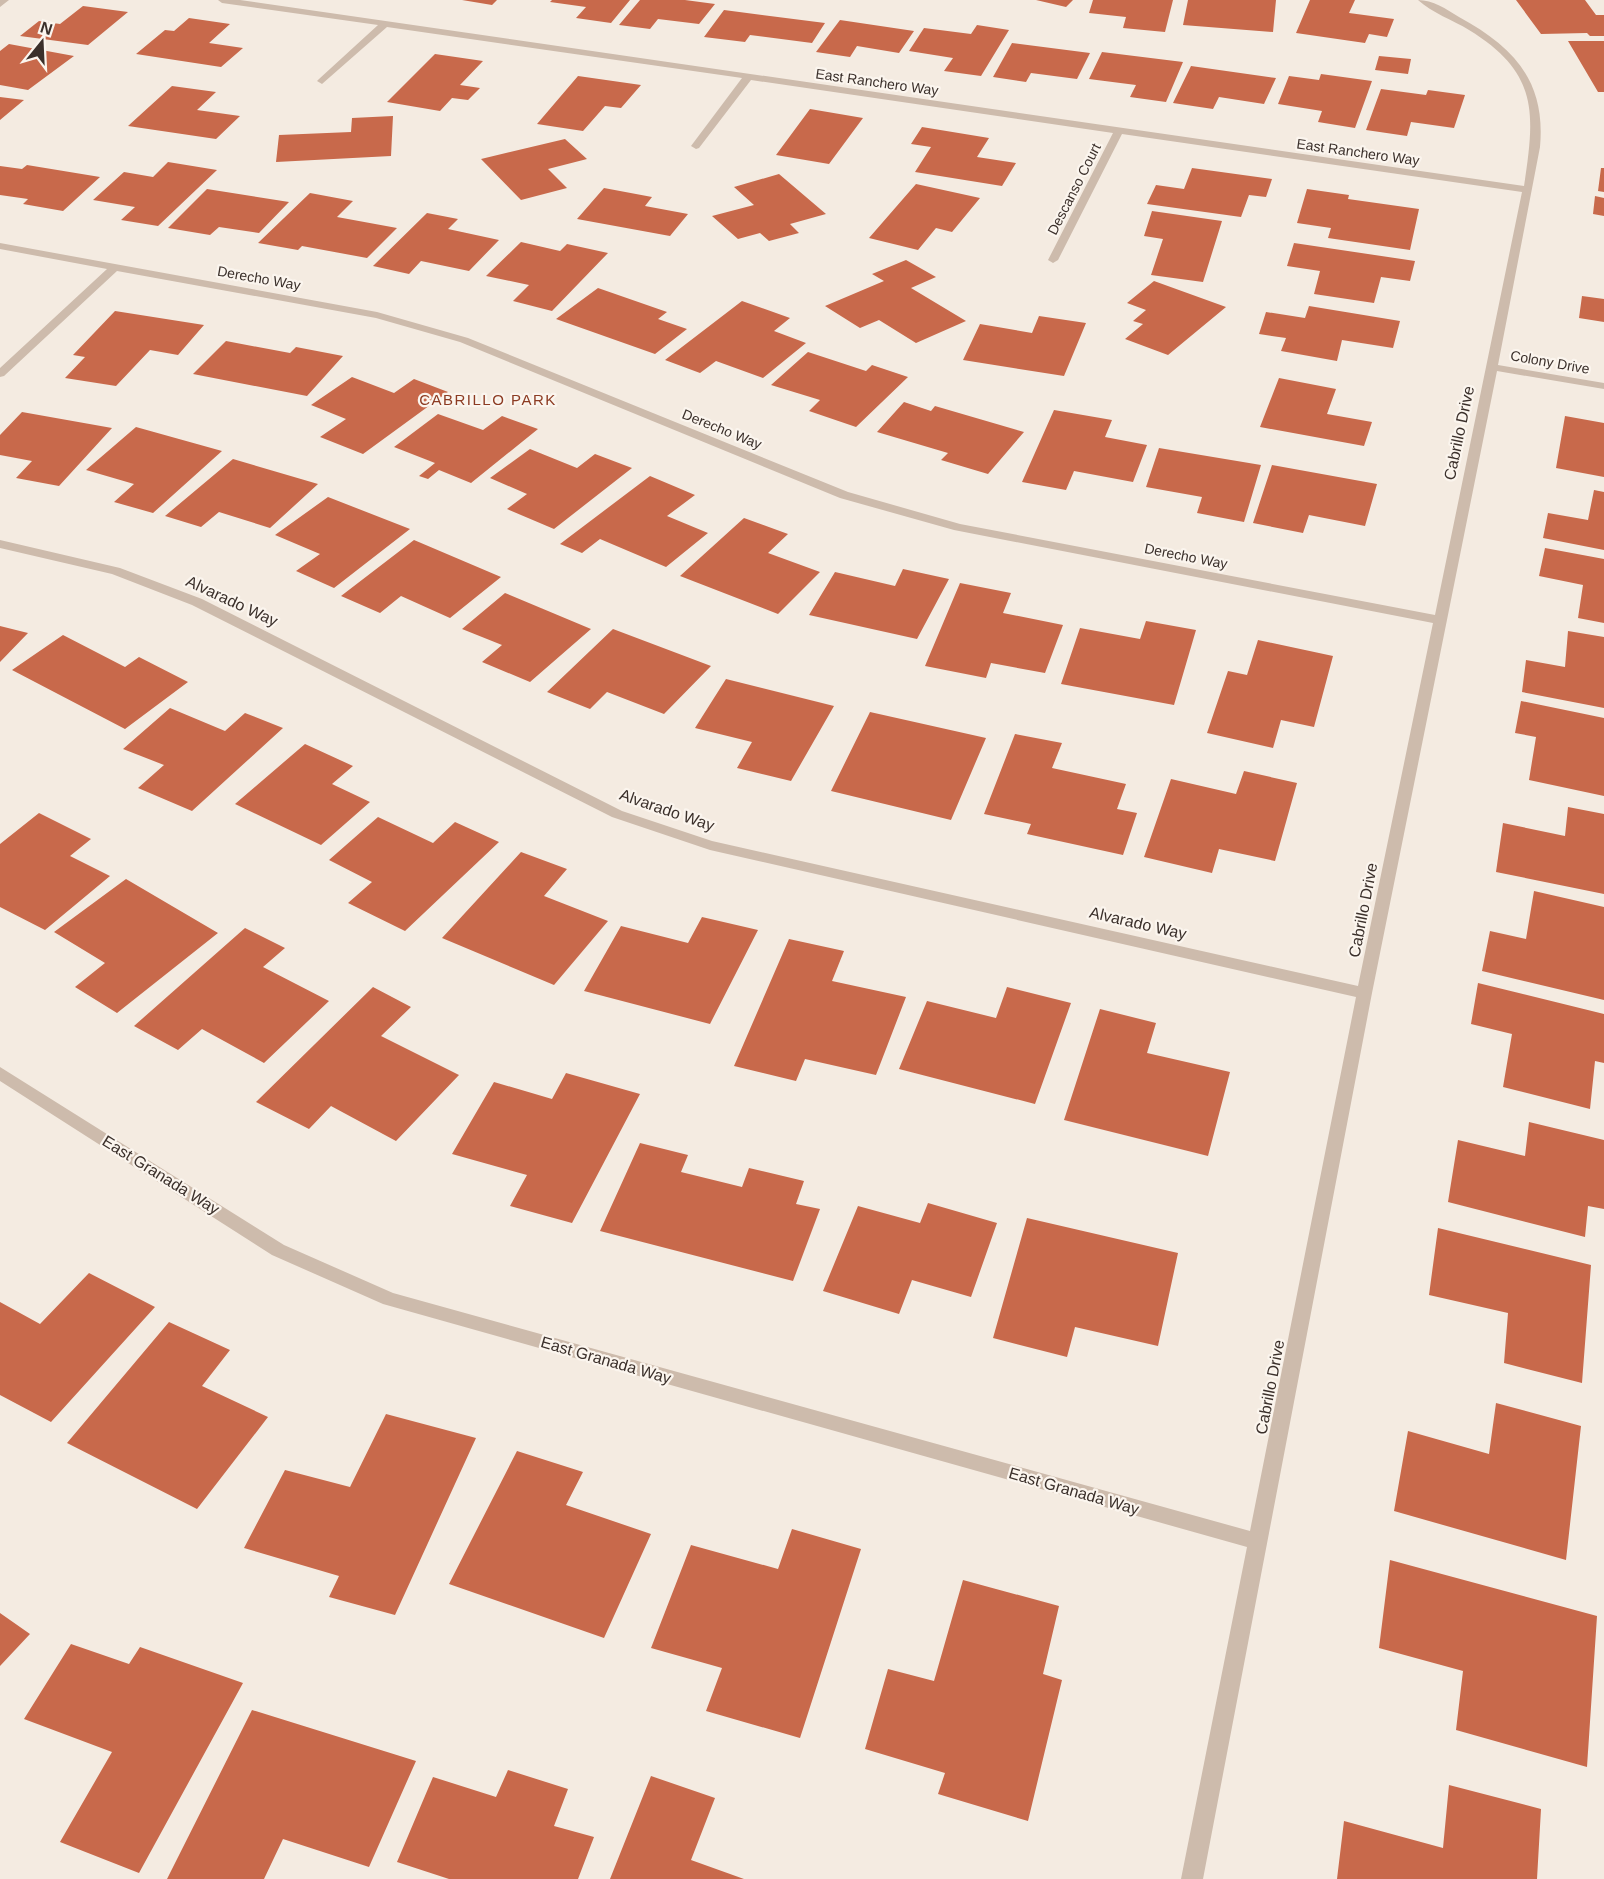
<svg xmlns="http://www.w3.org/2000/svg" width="1604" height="1879" viewBox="0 0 1604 1879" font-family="Arial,sans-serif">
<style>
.building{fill:#c8694b}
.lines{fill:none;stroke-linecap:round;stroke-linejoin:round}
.minor{fill:#cdbbac;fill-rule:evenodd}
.labels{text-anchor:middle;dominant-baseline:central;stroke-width:4.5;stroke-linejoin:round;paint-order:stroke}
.far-street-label{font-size:14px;fill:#3b302b;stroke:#fbf5ee}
.far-neighbourhood-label{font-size:15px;letter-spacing:1.5px;fill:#8c3b22;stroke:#fbf5ee}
.street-label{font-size:16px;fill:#3b302b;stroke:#fbf5ee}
</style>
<rect width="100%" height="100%" fill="#f4ebe1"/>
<path class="building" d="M462 0H497L492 5Z
M552 0H630L611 23 576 18 586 7 550 2Z
M640 0H685L715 4 699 24 658 19 650 29 619 25Z
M1036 0H1073L1066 7Z
M1093 0H1173L1165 32 1123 28 1126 17 1089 13Z
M1188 0H1276L1273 32 1183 25Z
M1310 0H1355L1349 13 1394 19 1387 37 1369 34 1365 43 1296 33Z
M1516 0H1585L1596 15H1604V36H1590L1587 33 1541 34Z
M83 6 128 12 88 45 20 36 39 21 60 24Z
M724 10 825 23 812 43 750 35 745 42 704 37Z
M189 18 230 24 209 43 243 48 221 67 136 54 165 30 174 31Z
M840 20 914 31 899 53 857 46 850 57 816 52Z
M977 25 1009 30 981 76 944 71 953 58 909 51 924 28 971 34Z
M1568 41H1604V92H1598Z
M1012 43 1090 53 1077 79 1031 73 1026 82 993 77Z
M9 44 74 56 28 90 0 85V51Z
M1102 52 1183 62 1166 102 1130 97 1136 85 1089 79Z
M435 54 483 61 460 85 480 88 468 100 452 98 440 111 387 102Z
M1379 56 1411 59 1408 74 1375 70Z
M1191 66 1276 78 1264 104 1219 97 1213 109 1173 103Z
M1321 74 1372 81 1355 128 1318 122 1322 111 1278 104 1289 76 1319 80Z
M578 76 641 85 621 108 605 106 583 131 537 124Z
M172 86 216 92 197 110 240 116 216 139 128 126Z
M1381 89 1426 95 1428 90 1465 95 1454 128 1411 122 1407 136 1366 130Z
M0 97 24 100 0 120Z
M810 109 863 118 829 164 776 155Z
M393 116 391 156 276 162 279 135 351 132 352 118Z
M922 127 989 138 977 157 1016 163 1002 186 915 172 931 147 911 144Z
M565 139 587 159 548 169 567 188 521 200 481 159Z
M168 162 217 170 158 226 121 220 135 207 93 200 124 172 153 177Z
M27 165 100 177 63 211 23 204 28 199 0 195V166L22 169Z
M1192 168 1272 179 1266 197 1249 195 1241 217 1147 204 1156 185 1184 189Z
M1601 168H1604V192L1598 191Z
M779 174 826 214 790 224 799 233 769 241 760 233 738 239 712 216 754 205 734 187Z
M916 184 980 198 952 232 936 228 918 250 869 238Z
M604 188 652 197 645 206 688 214 670 236 577 219Z
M207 189 289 202 259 233 219 227 210 235 168 228Z
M1307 189 1349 195 1348 199 1419 209 1410 250 1328 238 1331 228 1297 223Z
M310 193 353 201 337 217 397 228 367 258 302 246 298 250 258 243Z
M1595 196 1604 198V216L1593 214Z
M1152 211 1222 221 1203 282 1151 275 1163 239 1144 236Z
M427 213 458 219 448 229 499 240 469 271 421 261 409 274 373 266Z
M521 242 560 251 567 244 608 253 552 311 513 301 529 285 486 276Z
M1294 243 1415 261 1410 281 1381 277 1374 303 1314 294 1320 271 1287 266Z
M906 260 936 277 911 288 966 321 916 343 879 320 860 328 825 306 884 281 872 274Z
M1154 281 1226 307 1168 355 1125 339 1143 324 1133 321 1146 310 1127 303Z
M598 288 667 312 658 319 687 329 655 354 556 319Z
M1582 296 1604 299V322L1579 318Z
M742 301 790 318 774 331 806 343 763 378 716 361 700 373 665 360Z
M1309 306 1400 321 1393 348 1342 340 1337 361 1281 351 1286 338 1259 334 1266 312 1305 318Z
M115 311 204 325 178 355 150 350 116 386 65 378 85 357 73 355Z
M1039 316 1086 323 1064 376 963 360 980 324 1032 333Z
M226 341 290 353 296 347 343 356 307 396 193 374Z
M808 352 866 371 872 365 908 377 856 427 809 411 820 400 771 385Z
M352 377 394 393 414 379 448 392 363 454 320 437 346 419 311 405Z
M1279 378 1336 389 1327 414 1372 422 1364 446 1260 427Z
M904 402 931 411 935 406 1024 432 988 474 941 460 948 453 877 432Z
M1054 410 1112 420 1105 437 1147 445 1133 482 1074 471 1066 490 1022 482Z
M22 412 112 428 59 486 16 478 32 461 0 455V435Z
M438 414 483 430 502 416 538 429 471 483 439 470 428 479 419 476 435 463 394 447Z
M1565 416 1604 423V477L1556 468Z
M136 427 222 451 153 513 114 502 134 484 86 470Z
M1159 448 1261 465 1244 522 1197 513 1202 497 1146 487Z
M530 449 577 468 595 454 632 468 554 529 507 509 527 494 490 478Z
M233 459 318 484 270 528 219 512 201 527 165 516Z
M1272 465 1377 484 1365 526 1309 515 1303 533 1253 523Z
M650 476 695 495 667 516 708 533 666 567 600 539 582 553 560 544Z
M1594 490 1604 492V550L1543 538 1548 513 1588 520Z
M328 497 410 529 334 588 296 571 320 554 275 535Z
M744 518 788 534 768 553 820 572 778 614 680 576Z
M414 540 501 577 450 618 401 596 380 613 341 596Z
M1545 548 1604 559V623L1578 618 1583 585 1539 576Z
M903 569 949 579 917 639 809 615 835 572 895 586Z
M960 583 1011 593 1003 613 1063 625 1045 673 991 663 986 678 925 666Z
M505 593 591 629 530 682 482 662 502 645 462 629Z
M1146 621 1196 630 1174 705 1061 684 1080 628 1140 639Z
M0 626 28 633 0 662Z
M613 629 711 666 664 714 607 692 590 709 547 692Z
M1568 631 1604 637V708L1522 692 1526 660 1565 667Z
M63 635 125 667 139 657 188 682 125 729 12 670Z
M1258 640 1333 656 1314 727 1281 720 1273 748 1207 733 1228 671 1247 675Z
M726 679 834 706 791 781 737 768 752 742 695 728Z
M1521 701 1604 718V796L1529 780 1536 737 1515 733Z
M170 708 225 731 245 713 283 728 192 811 138 788 164 765 123 749Z
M870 712 986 738 951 820 831 791Z
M1015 734 1062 743 1052 768 1126 784 1117 809 1137 813 1123 855 1027 834 1031 824 984 814Z
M305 744 353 766 332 784 370 802 321 845 235 804Z
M1244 771 1297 783 1275 861 1219 849 1212 873 1144 857 1171 779 1236 794Z
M1568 807 1604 814V894L1496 872 1503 823 1565 836Z
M39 813 91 839 70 856 110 876 45 930 0 907V844Z
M378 817 433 843 455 822 499 842 405 931 348 903 372 882 329 860Z
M521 852 567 869 544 896 608 921 554 985 442 938Z
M126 879 218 933 117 1013 75 987 105 963 54 932Z
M1534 891 1604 907V1000L1482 971 1490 931 1526 939Z
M702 917 758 930 710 1024 584 991 621 926 688 943Z
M245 928 285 948 263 967 329 1001 264 1063 202 1029 178 1050 134 1026Z
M789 939 844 951 832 981 906 997 876 1075 805 1059 796 1081 734 1066Z
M1478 983 1604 1014V1063L1595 1061 1590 1109 1503 1087 1512 1034 1471 1024Z
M373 987 411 1007 381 1036 459 1075 396 1141 331 1106 309 1129 256 1102Z
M1007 987 1071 1003 1035 1104 899 1069 927 1001 996 1018Z
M1100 1009 1156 1023 1147 1053 1230 1072 1208 1156 1064 1120Z
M566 1073 640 1094 572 1223 510 1206 527 1175 452 1154 494 1082 552 1099Z
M1529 1122 1604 1140V1209L1588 1206 1585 1237 1448 1202 1458 1140 1525 1156Z
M640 1143 688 1155 681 1172 742 1187 749 1168 804 1181 796 1204 820 1209 793 1281 600 1231Z
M928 1203 997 1223 971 1297 912 1280 899 1314 823 1291 858 1206 920 1223Z
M1027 1218 1178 1253 1158 1346 1075 1327 1067 1357 993 1338Z
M1438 1228 1591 1265 1582 1383 1504 1363 1508 1313 1429 1295Z
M89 1273 155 1307 51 1422 0 1395V1302L40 1324Z
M169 1322 230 1350 202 1386 268 1417 197 1509 67 1443Z
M1496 1403 1581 1426 1566 1560 1394 1511 1408 1431 1489 1454Z
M386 1414 476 1438 395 1615 329 1597 339 1576 244 1548 285 1470 350 1487Z
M517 1451 583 1472 566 1505 651 1534 604 1638 449 1584Z
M792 1529 861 1549 800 1738 706 1711 722 1668 651 1648 691 1545 778 1569Z
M1390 1560 1597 1616 1587 1767 1456 1730 1463 1671 1379 1648Z
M963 1580 1059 1606 1043 1674 1062 1680 1028 1821 938 1794 945 1773 865 1749 888 1669 934 1681Z
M0 1613 30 1634 0 1666Z
M71 1644 129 1664 140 1647 243 1683 139 1873 60 1842 112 1752 24 1719Z
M252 1710 416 1761 369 1867 283 1839 264 1879H167Z
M508 1770 568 1789 554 1826 594 1837 578 1879H449L397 1862 433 1777 496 1797Z
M651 1776 715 1798 691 1860 744 1879H610Z
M1449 1785 1541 1809 1537 1879H1337L1344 1821 1443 1848Z"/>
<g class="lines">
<path class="minor" d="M0 0H9L0 7Z
M218 0H240L1524 186C1535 113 1539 73 1469 30 1453 20 1432 13 1418 0 1433 0 1446 9 1459 17 1514 47 1546 81 1540 147L1498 365 1604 383V389L1497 371 1372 993 1203 1879H1181L1247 1547 383 1304 272 1255 0 1081V1067L284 1245 393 1293 1250 1531 1356 997 710 850 612 817 192 605 112 574 0 548V540L120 568 202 599 622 811 712 841 1358 986 1433 623 954 530 840 498 460 342 376 318 117 271 4 376 0 377V368L107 269 0 249V243L377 312 468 338 848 492 960 524 1435 615 1522 192 1122 134 1058 260 1053 263 1048 260 1113 133 751 80 699 148 696 149 691 146 742 78 387 27 322 84 317 81 319 79 378 25 222 3Z"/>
</g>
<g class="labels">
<g class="far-street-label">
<text transform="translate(877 82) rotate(8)">East Ranchero Way</text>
<text transform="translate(1358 152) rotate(8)">East Ranchero Way</text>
<text transform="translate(1074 189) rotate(-63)">Descanso Court</text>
<text transform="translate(259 278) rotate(10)">Derecho Way</text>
<text transform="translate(1550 362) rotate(10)">Colony Drive</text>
<text transform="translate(722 429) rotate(22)">Derecho Way</text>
<text transform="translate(1186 556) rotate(11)">Derecho Way</text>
</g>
<g class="far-neighbourhood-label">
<text x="488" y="399">CABRILLO PARK</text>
</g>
<g class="street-label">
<text transform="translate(1459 433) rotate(-78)">Cabrillo Drive</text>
<text transform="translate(232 601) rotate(25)">Alvarado Way</text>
<text transform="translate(667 810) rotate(19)">Alvarado Way</text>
<text transform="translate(1363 910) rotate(-79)">Cabrillo Drive</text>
<text transform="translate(1138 923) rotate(13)">Alvarado Way</text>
<text transform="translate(161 1175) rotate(32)">East Granada Way</text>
<text transform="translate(606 1360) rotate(16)">East Granada Way</text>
<text transform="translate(1270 1387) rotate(-79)">Cabrillo Drive</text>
<text transform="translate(1074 1491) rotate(16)">East Granada Way</text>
</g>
</g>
<g transform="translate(42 42) rotate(18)" stroke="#fbf5ee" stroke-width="4.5" paint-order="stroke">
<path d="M0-4.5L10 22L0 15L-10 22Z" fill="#3b302b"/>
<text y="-9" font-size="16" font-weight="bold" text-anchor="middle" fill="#3b302b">N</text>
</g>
</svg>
